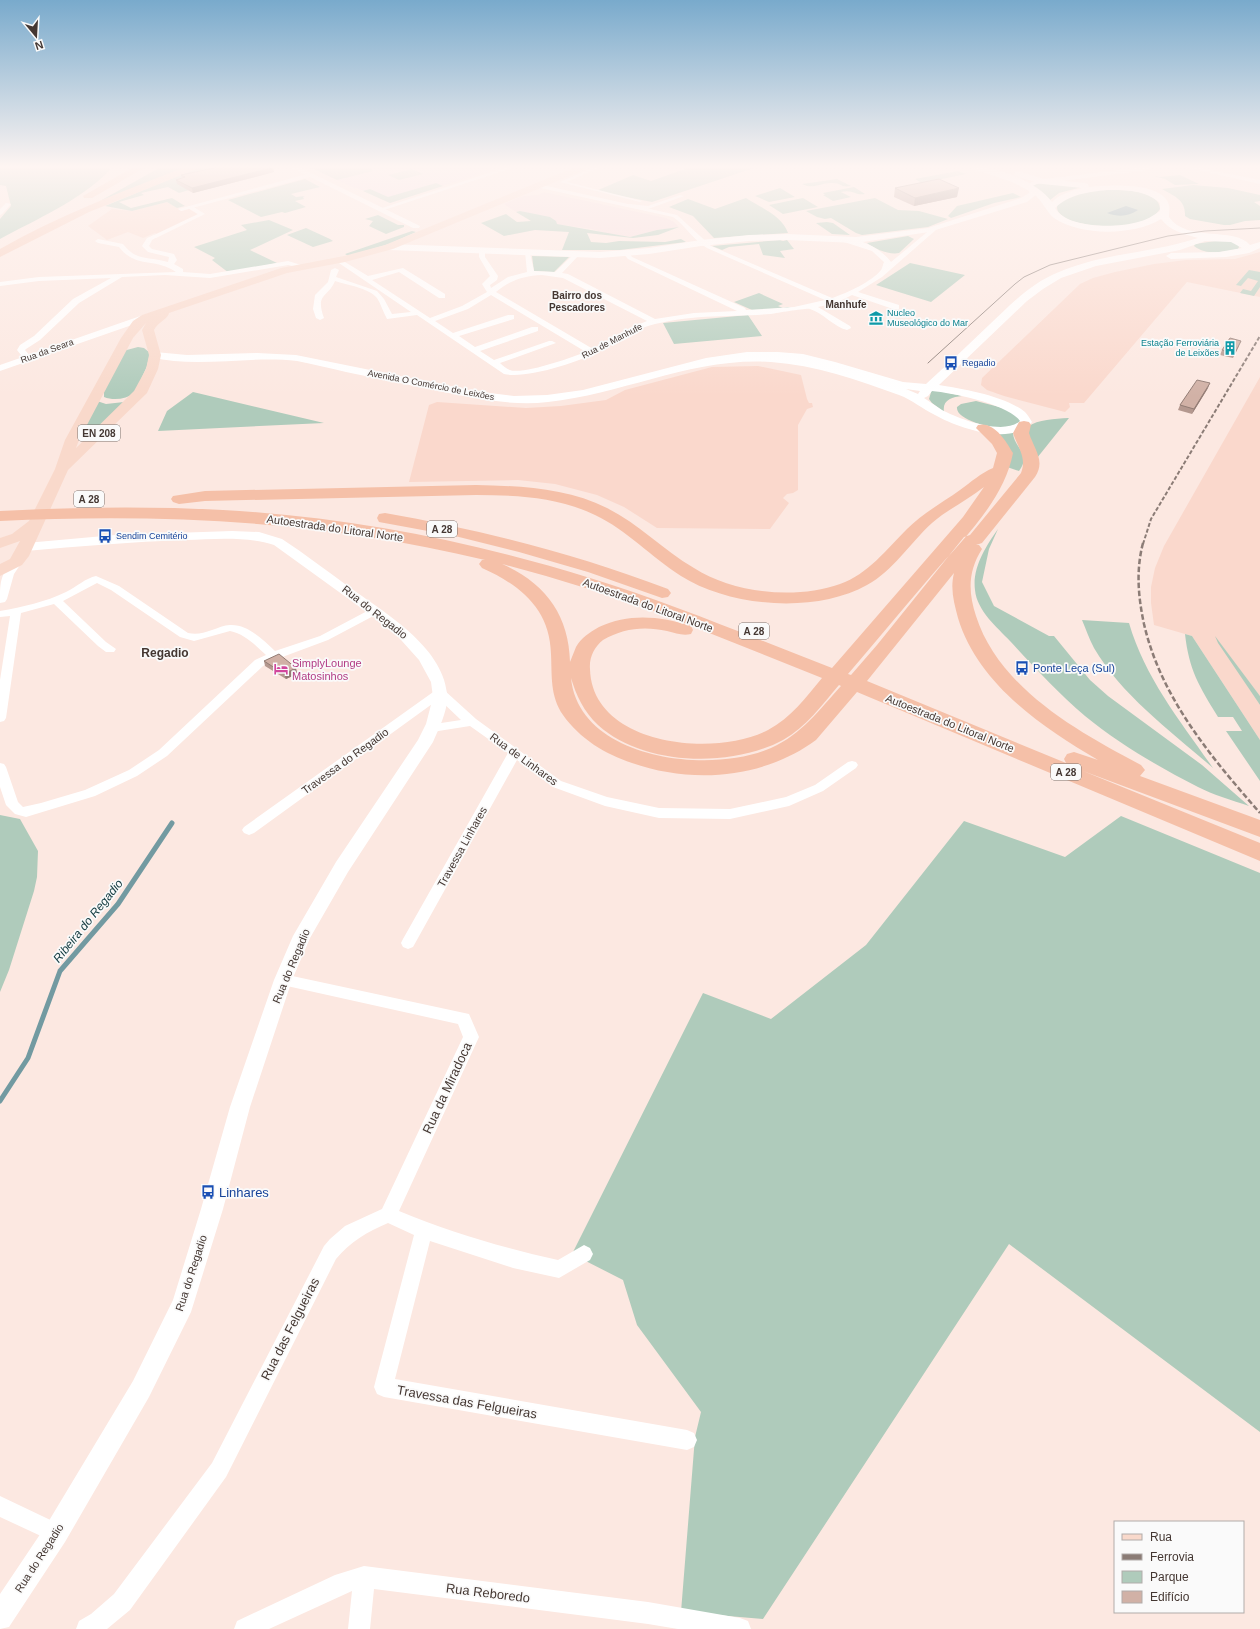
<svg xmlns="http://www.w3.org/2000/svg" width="1260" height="1629" viewBox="0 0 1260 1629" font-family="Arial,sans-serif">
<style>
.built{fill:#fad8cc}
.education{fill:#f5dbe3}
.medical{fill:#f6dbdc}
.green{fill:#afcbbb}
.water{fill:#729aa1}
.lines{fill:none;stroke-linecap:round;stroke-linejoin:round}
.stream{stroke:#729aa1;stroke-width:5}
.pedestrian{fill:#fff;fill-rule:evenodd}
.minor{fill:#fff;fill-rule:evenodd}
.tertiary{fill:#fff;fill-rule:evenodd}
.secondary{fill:#fff;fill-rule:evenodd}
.primary{fill:#f9d9cb;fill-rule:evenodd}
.trunk{fill:#f7ccba;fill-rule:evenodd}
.motorway{fill:#f5c0a8;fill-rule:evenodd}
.tram{stroke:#8b7c76;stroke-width:1}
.rail-far1{stroke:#8b7c76;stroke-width:2;stroke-dasharray:4 2;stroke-linecap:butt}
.rail{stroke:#8b7c76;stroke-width:2.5;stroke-dasharray:5.5 2.5;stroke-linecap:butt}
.wall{fill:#b4988f}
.shaded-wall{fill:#927c74}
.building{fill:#d1b1a6;stroke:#927c74}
.labels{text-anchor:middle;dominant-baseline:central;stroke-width:3.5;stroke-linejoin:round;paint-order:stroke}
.far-culture-label{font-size:9px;fill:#0d838f;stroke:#fafafa;text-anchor:start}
.far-street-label{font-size:9px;fill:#443732;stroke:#fafafa}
.far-transit-label{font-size:9px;fill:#164399;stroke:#fafafa;text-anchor:start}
.far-neighbourhood-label{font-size:10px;font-weight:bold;fill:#443732;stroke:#fafafa}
.shield{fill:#fafafa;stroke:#7b726e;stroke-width:1}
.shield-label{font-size:10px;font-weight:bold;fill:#443732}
.street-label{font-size:11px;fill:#443732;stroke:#fafafa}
.hotel-label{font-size:11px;fill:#b23c85;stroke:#fafafa;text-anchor:start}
.transit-label{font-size:11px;fill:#164399;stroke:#fafafa;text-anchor:start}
.neighbourhood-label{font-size:12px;font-weight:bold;fill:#443732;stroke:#fafafa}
.water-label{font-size:12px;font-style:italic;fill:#133b40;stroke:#fafafa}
.near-street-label{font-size:13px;fill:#443732;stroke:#fafafa}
.near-transit-label{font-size:13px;fill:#164399;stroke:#fafafa;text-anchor:start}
</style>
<rect width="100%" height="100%" fill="#fce8e1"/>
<path class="built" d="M167 202 182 211 189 209 199 215 157 234 155 233 143 238 128 232 107 240 88 226 112 209 132 211Z
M1260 252V297L1187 282 1084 403H1069L1070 407 1065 412 1004 396 987 390 981 385 982 378 1080 284 1093 278 1115 272 1154 264 1186 260 1235 259Z
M758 366 801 375 807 399 809 403H812L813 407 807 409 798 425V490L793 493 787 494 783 498 789 503 770 529 657 528 624 507 597 495 555 484 518 480 409 482 429 405 437 402 526 408 561 406 606 400 625 390 712 367Z
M1260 377V696L1216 638 1260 705V740L1192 636 1154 625 1151 603V587L1155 568 1164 546Z"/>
<path class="education" d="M311 168H492L486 170 489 171 390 203 357 188H354Z"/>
<path class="medical" d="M544 192 666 218 674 222 679 227 657 230 630 237 609 234 591 229 556 224 520 211 516 212 504 204 523 196 538 195Z"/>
<path class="green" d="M0 168H110L109 171C79 201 37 219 0 239V219L11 206 6 186 0 185Z
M159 168H185L100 201Z
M197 168H230L178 184 189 190 179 193 168 187 141 193 144 195 119 202 131 208 172 198 185 206 177 208 167 202 132 211 105 206Z
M312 168H372L371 169 373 171 337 180Z
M688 168H754L652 202 596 191 633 175 651 181Z
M412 169 423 174 399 180 388 175Z
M958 171 966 174 922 183 915 179Z
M1180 175 1199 184 1175 185 1165 179 1153 176 1160 177Z
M305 179 320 187 291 194 296 197 305 196 303 197 304 199 295 201 306 207 285 213 282 212 261 217 228 200Z
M837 179 851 186C840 188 842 183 833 183 821 182 814 190 802 184Z
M436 183 443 186 390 203 363 191 370 189 388 197Z
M1036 183 1082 187 1059 193 1050 200 1033 186Z
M1193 185 1228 188 1260 195V201L1254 202 1260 206V220L1245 221 1230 225H1224L1190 219 1185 216C1186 200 1174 196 1162 189Z
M854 187 865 194C856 196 853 189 841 192L851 197 833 201 823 195H825L823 193Z
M780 188 795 197 769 202 755 196Z
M1098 190C1112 190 1159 187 1160 209 1147 230 1096 228 1075 222 1061 218 1047 207 1067 197 1076 193 1088 192 1098 190Z
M1013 193 1021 197 994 203 951 218 948 216 957 206Z
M746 198C761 208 782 215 788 233L714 238 693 216 669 207 688 199 715 209Z
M803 198 818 207 783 214 769 205Z
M875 198 898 210 919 211 948 219 928 227 862 235 856 233 831 218 825 219 817 217 806 211Z
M520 211 550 217 556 221 557 224 630 237 657 230 679 227 658 235 633 238 587 233 591 242 606 243 619 241 665 242 681 239 686 242 620 250H562L569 232 535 230 504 236 481 223 506 214 517 222 531 221 516 212Z
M378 215 398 225H404V227L386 234 369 226 373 221 365 219Z
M269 220 293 230 250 250 277 263 229 273 212 260 215 258 194 247 247 230 241 225Z
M827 222 833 223 850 235 832 234 816 223Z
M306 228 330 239 333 241 313 247 287 235Z
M412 231 416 232 389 244 348 256 345 254Z
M908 236 914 239 899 253C889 255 875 249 867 243Z
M780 240 783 241 787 240 794 249 780 251 785 258 763 255 759 244 729 247 722 250 712 246Z
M1222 240 1237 243 1239 247 1238 249C1224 252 1207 256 1194 246L1195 244Z
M532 256 569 257 554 272 534 271Z
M910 263 965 275 931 302 876 285Z
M1249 270 1260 272V287L1254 296 1240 293 1243 289 1251 291 1258 281 1248 278 1241 286 1236 285Z
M759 293 783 304 778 306 783 308 788 307 791 308 752 310 734 302Z
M748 315 762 336 674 344 663 323Z
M138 347 144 348 150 353 147 366 135 393C126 399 114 401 104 397V391L123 351Z
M932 389 962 396C952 397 942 400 944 412L932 403 929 399Z
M193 392 324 423 158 431 167 411Z
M97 401 106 404 124 402 89 437H79Z
M976 401 1007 409 1017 414 1021 422C1016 424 1011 427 1006 428 996 430 955 420 957 407L961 404Z
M1068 418H1069L1037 458 1030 443 1028 427C1038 419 1055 419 1068 418Z
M994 433H1013C1014 448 1032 454 1019 471L1007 467Z
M998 529 989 549 982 582 994 606 1049 636H1054L1090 680 1108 696 1202 765 1249 806C1232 800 1213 795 1198 787 1159 767 1119 744 1085 716 1058 693 1034 667 1010 641 997 627 977 611 975 590 972 568 986 546 998 529Z
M1082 620 1129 623C1145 678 1181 722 1213 768 1172 732 1122 696 1094 648 1089 639 1086 629 1082 620Z
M1185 634 1192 636 1260 740V781L1226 731H1242L1233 717H1218C1199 686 1189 670 1185 634Z
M1215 636 1260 696V705L1218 643Z
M0 815 20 819 38 851 37 877 34 891 9 970 0 992Z
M1121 816 1260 873V1432L1009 1244 763 1619 681 1612 695 1437 701 1412 637 1325 623 1280 572 1254 703 993 771 1019 866 945 964 821 1065 857Z"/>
<path class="water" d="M1126 206 1138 210C1128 217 1118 217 1107 213Z"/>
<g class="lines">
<path class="stream" d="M0 1101 28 1058 60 971 118 904 172 823"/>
<path class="pedestrian" d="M592 168H598L567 182 642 201 640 202 560 182Z
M680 195 684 196 648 209 628 205 630 204 648 206Z
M188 206H192L205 214 156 238H152V236L198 214 188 208Z"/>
<path class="minor" d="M504 168H512L384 210 379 209Z
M1136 168H1152L1149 170 1037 184 1032 186 1033 188 1030 190 1028 189 1026 185 1036 180Z
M1189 168H1200L1260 180V184Z
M311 173 313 174V176L181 211 178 209Z
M538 184 677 215 711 246 832 298C845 294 873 281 881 270 882 269 883 264 884 262L872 251 841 241V239C857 236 882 249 891 262L932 228 937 229 882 277 858 292 899 305V309H893L852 295 836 303 818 307 850 326 851 328 847 330C834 327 823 313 810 309 806 308 778 313 771 314 730 317 688 314 648 326 631 331 616 343 600 351 579 362 527 379 504 374L417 315 387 319C383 312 381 304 377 298 369 288 347 285 335 281 328 298 315 293 324 318L320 320 316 318 313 309 315 295 328 282 331 270 335 268 339 270 336 277 377 291 384 299 392 314 411 312 336 261V259H340L368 276 403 268 445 294V298H439L399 272 372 280 430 318 462 306 487 292 482 284 490 276 479 257V250L482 248 485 250V257L498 276 497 280 490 285 491 288 508 277 527 272 525 252 530 253 534 271 555 272 574 254 576 253 579 255 562 273 568 274 655 319 694 313 737 311 628 259 623 253 624 252H628L632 257 745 308 746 310 794 307 825 300 707 248C693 240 686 226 673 217L536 187 535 186ZM542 275 563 278 647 321 630 328 593 349 496 292C510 280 524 276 542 275ZM491 295 586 352C573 357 523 375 510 370 507 369 503 366 500 363L556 343 552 341H549L494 360 480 351 538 331V327H532L475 347 459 336 514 319V315H508L453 333 435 321 468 309Z
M6 203 11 204 2 214 0 215V209Z
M154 235 157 237 152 240 149 246 152 249 174 254 177 260 174 264 183 269V272L210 274 288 261 301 265 297 267 288 265 210 278 165 275 122 277 79 303 40 340 26 349 25 350 32 358 28 360H25L17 350 20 345 34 336 73 299 111 278 39 281 0 286V282L39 277 176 272C154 257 136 269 119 247L98 243 95 241 98 239 123 244C137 262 148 256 168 262L169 257 148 252 142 246 147 238Z
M96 576 119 586 188 633C197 635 203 633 212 630 218 628 224 625 230 625 248 624 263 640 275 651L320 636 371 609 375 608 380 611 379 613 328 640 277 659 263 666 167 756 137 776 95 796 26 817 15 814 6 805 0 787V763L4 764 6 767 18 802 23 807 41 803 85 790 129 770 159 750 255 660 266 655C255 645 245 634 230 631L194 641 180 637 111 590 97 583 63 601 106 642 116 649 114 652H106L98 646 54 604 21 613 6 718 4 721 0 722V680L10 616 0 617V611C23 607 45 602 66 592 76 587 86 578 96 576Z
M440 689 444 690 476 719 561 781 607 797 659 808 730 809 786 797 815 785 848 762 852 761 856 762 858 765 856 768 823 791 789 806 730 819 659 818 605 806 553 787 517 760 413 947 408 949 403 947 401 943 403 939 508 753 470 726 432 732 428 731 426 728 428 725 461 720 439 699 254 833 249 835 244 833 242 830 244 827 436 690Z
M283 974 469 1014 479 1037 399 1211C450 1232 503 1248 558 1260L584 1245 590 1248 593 1254 590 1260 559 1278 513 1268 430 1241 395 1379 687 1430 694 1433 697 1440 694 1447 687 1450 384 1397 377 1394 374 1387 414 1235 388 1223C367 1232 350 1242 336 1259L226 1477 130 1610 107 1629H76L79 1621 91 1614 114 1594 212 1463 324 1246 330 1239 345 1226 382 1209 463 1037 458 1024 278 984 276 980 278 976Z
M0 1496 63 1526 66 1533 63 1540 56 1543 0 1517Z
M364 1566 648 1602 740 1618 748 1621 751 1629H678L648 1624 374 1589 370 1629H348L352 1591 269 1629H234L237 1621 335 1575Z"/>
<path class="tertiary" d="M292 168H301L420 226 419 228H413Z
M1030 188H1036L1037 194 1027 202 929 232 856 243 787 240 749 241 701 246 649 254 600 258 389 250 385 247 389 244 600 252 649 248 701 240 749 235 787 234 856 237 928 228 1021 198 1029 193Z
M149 313 152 314 154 316 152 318 0 371V365Z
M232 531 259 532 282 539C305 554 327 571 349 587 384 612 442 646 447 693 449 709 439 728 433 742L348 872 310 938 292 980 250 1107 223 1209 191 1312 149 1397 65 1542 9 1627 0 1629V1594L47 1524 133 1381 173 1300 201 1209 230 1107 274 980 293 936 336 862 418 740 426 724 433 697 431 682 419 660 393 631 274 545C245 536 215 539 185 540 132 542 79 546 26 551L22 550 20 547 22 544 26 543 115 535Z
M16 558 20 559 22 562 14 574 7 599 5 602 0 603C0 581 0 578 12 559Z"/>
<path class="secondary" d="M974 168C998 166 1037 182 1052 202 1060 194 1071 191 1082 188L1043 184 1015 176 1014 174 1015 172 1018 171 1044 179 1085 183 1088 184 1089 187C1106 185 1163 181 1169 205 1170 209 1169 213 1169 217 1187 243 1234 226 1250 245L1260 242V248L1249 253 1226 257 1171 259 1166 256 1171 253 1219 252 1242 248 1231 242 1205 241 1180 250 1096 266 1061 278 1043 289 1027 301 939 385C964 389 1005 396 1025 412 1028 415 1030 419 1032 422 1012 447 958 428 935 415 922 409 913 400 899 395 858 380 815 365 771 362 693 357 624 394 548 402 513 406 478 399 444 392 411 385 378 379 346 372 329 368 313 364 297 361 249 355 198 369 151 357L149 355 155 352 187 355 257 353 296 355 474 391 514 396 547 395 583 390 706 358 747 352H778L803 354 835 362 903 382 926 384C947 365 968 345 989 325 1010 305 1031 283 1059 272 1103 253 1153 253 1198 238 1184 234 1170 231 1161 219 1134 236 1080 236 1054 218 1046 212 1043 200 1032 193 1015 181 995 176 975 170ZM1107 190C1127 190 1145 190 1160 203V211C1153 216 1146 220 1138 222 1117 228 1067 229 1055 208 1070 194 1088 192 1107 190ZM906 389 920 391 918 394ZM932 391C953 393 1008 404 1020 421 1004 436 959 419 942 410 936 406 930 402 924 398L928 396Z"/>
<path class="primary" d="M573 168H586L584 170 393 249 345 262 287 273 169 313C168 319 158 322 154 330L161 355 158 369 147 393 68 470 29 556 22 565 0 576V564L10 559 20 541 0 548V538L12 534 29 521 55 469 65 440 121 338 133 321 142 315 281 268 344 256 385 245ZM146 323 142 330 149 355 146 369 134 391 76 448 79 440 133 338Z"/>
<path class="trunk" d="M132 168H144L92 198H84L83 196Z
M183 168H196L194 170 89 212 0 257V249C58 216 120 192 183 168Z"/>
<path class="motorway" d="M1024 421 1029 422 1031 425 1029 433C1034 449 1046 461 1035 477L982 543 976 545H979L982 549C968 571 968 592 976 616 999 688 1078 732 1141 765L1145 770 1140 776 1260 820V837L1083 771 1260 843V861L857 692 816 740C763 779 692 784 632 763 605 754 580 739 563 715 550 696 552 676 551 654 550 609 520 585 482 568L479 564 482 560H485C325 521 163 513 0 521V511C75 507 149 506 223 510 348 517 471 541 590 578 672 603 751 637 832 668L963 517 984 487C968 500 948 509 932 523 910 543 893 571 867 585 815 614 730 607 681 576 651 557 627 530 595 515 558 497 516 495 476 495L205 501 179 504 173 502 171 499 173 496 205 491 476 485C520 486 567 488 607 508 639 524 663 550 694 568 733 593 795 600 840 584 868 574 886 550 907 529 923 513 942 503 960 490 971 482 981 473 993 468L997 453 992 444 976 428 978 425C994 421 1006 441 1013 453 1004 501 962 540 931 576 903 609 876 641 848 674L851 675 877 645 964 537 970 535 1021 473C1027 457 1018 448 1013 433L1019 422ZM502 564C555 578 607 594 659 613L822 678C806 697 791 718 768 730 715 758 592 746 590 669 589 658 594 647 603 640 623 628 645 626 667 631 676 633 682 636 691 634L693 630 691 626C660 616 629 613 599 627 590 632 581 638 576 647 574 652 572 657 570 662 569 615 545 583 502 564ZM954 573C950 589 954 603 958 618 978 684 1042 727 1098 760L1074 752 1067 754 1064 759 1066 763 867 681ZM571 678C576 695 584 712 598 725 643 766 731 768 783 740 806 727 822 705 839 685L841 686C819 710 802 734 771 748 711 775 579 760 571 678Z
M385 513C482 530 576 554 668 589L671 593 668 597 662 598 588 572 519 552 455 536 379 522 377 518 379 514Z"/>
<path class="tram" d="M928 363 1015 284 1024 277 1050 265 1168 236 1205 231 1260 228"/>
<path class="rail-far1" d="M1143 544 1151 519 1260 336"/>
<path class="rail" d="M1143 543C1136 570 1138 596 1144 624 1161 698 1211 757 1260 813"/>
</g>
<path class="wall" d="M214 168H273L274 172 193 193 177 184 176 180 182 178 181 175Z
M895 188 957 197 914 206 894 197Z
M1239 346 1233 358 1220 355 1222 350Z
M1208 388 1192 414 1178 410 1180 405Z
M264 661 296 668 297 674 286 679 265 666Z"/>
<path class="shaded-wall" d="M271 168H273L274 172 193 193 192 188Z
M959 188 957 197 914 206 915 198Z
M1210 383 1208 388 1192 414 1194 409Z
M296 668 297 674 286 679 284 674Z"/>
<path class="building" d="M214 168H271L192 188 176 180 185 177 181 175Z
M939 179 959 188 915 198 895 188Z
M1230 338 1241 341 1235 353 1222 350Z
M1197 380 1210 383 1194 409 1180 405Z
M279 654 296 668 284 674 264 661Z"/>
<linearGradient id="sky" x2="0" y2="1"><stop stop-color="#79aacc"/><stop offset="0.42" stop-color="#fef5f2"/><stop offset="1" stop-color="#fef5f2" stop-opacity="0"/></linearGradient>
<rect width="1260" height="396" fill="url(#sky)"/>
<defs>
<symbol id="museum-bare" viewBox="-9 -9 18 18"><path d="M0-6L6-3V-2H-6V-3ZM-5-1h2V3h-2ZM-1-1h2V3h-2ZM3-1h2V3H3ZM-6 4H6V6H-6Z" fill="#0f9aa8" stroke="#fafafa" stroke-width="2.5" paint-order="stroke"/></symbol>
<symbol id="building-bare" viewBox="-9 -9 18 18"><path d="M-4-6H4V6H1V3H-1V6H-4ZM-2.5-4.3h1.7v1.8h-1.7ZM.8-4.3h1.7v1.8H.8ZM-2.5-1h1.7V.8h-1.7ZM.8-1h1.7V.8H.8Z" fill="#0f9aa8" stroke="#fafafa" stroke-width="2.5" paint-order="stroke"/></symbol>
<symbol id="bus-bare" viewBox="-9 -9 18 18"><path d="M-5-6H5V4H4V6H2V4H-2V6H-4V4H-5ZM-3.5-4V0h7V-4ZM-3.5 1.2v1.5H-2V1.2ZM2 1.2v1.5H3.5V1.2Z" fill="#1a4fb4" stroke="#fafafa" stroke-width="2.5" paint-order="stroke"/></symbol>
<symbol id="hotel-bare" viewBox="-9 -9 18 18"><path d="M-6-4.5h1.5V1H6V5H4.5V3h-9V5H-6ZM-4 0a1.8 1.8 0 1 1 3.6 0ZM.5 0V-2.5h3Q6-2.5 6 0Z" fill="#d1479c" stroke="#fafafa" stroke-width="2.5" paint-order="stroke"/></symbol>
</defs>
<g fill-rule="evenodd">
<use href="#museum-bare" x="866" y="308" width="20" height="20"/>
<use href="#building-bare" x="1220" y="338" width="20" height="20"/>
<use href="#bus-bare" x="941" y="353" width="20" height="20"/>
<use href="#bus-bare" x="95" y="526" width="20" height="20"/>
<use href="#bus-bare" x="1012" y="658" width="20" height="20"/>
<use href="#hotel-bare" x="271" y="659" width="20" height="20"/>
<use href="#bus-bare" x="198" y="1182" width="20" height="20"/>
</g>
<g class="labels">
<g class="far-culture-label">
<text x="887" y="313">Nucleo<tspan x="887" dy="10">Museológico do Mar</tspan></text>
<text x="1219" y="343" text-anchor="end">Estação Ferroviária<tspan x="1219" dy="10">de Leixões</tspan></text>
</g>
<g class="far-street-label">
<text transform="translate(612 341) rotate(-27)">Rua de Manhufe</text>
<text transform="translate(47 351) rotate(-20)">Rua da Seara</text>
<text transform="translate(431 385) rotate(11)">Avenida O Comércio de Leixões</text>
</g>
<g class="far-transit-label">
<text x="962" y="363">Regadio</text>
<text x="116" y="536">Sendim Cemitério</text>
</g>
<g class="far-neighbourhood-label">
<text x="577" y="295">Bairro dos<tspan x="577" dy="12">Pescadores</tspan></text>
<text x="846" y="304">Manhufe</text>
</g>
<g class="shield">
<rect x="78" y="425" width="42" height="16" rx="3"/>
<rect x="74" y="491" width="30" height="16" rx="3"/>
<rect x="427" y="521" width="30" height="16" rx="3"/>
<rect x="739" y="623" width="30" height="16" rx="3"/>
<rect x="1051" y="764" width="30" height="16" rx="3"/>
</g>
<g class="shield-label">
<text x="99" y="433">EN 208</text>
<text x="89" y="499">A 28</text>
<text x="442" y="529">A 28</text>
<text x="754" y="631">A 28</text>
<text x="1066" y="772">A 28</text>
</g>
<g class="street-label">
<text transform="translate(335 528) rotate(8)">Autoestrada do Litoral Norte</text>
<text transform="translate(648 605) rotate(20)">Autoestrada do Litoral Norte</text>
<text transform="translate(375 612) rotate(38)">Rua do Regadio</text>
<text transform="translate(950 723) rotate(22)">Autoestrada do Litoral Norte</text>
<text transform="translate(524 759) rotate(36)">Rua de Linhares</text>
<text transform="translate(345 761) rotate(-36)">Travessa do Regadio</text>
<text transform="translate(462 847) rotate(-61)">Travessa Linhares</text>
<text transform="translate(291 966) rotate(-67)">Rua do Regadio</text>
<text transform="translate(191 1273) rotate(-72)">Rua do Regadio</text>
<text transform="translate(39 1558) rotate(-57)">Rua do Regadio</text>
</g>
<g class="hotel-label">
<text x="292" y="663">SimplyLounge<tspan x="292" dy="13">Matosinhos</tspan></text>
</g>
<g class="transit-label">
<text x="1033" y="668">Ponte Leça (Sul)</text>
</g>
<g class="neighbourhood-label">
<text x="165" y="653">Regadio</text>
</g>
<g class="water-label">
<text transform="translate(88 921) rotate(-51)">Ribeira do Regadio</text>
</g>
<g class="near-street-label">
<text transform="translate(447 1088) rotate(-65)">Rua da Miradoca</text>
<text transform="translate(290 1329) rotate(-63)">Rua das Felgueiras</text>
<text transform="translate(467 1402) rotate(10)">Travessa das Felgueiras</text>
<text transform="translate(488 1593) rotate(7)">Rua Reboredo</text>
</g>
<g class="near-transit-label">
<text x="219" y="1192">Linhares</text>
</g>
</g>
<rect x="1114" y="1521" width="130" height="92" fill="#fafafa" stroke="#b1acaa"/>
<rect x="1122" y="1534" width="20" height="6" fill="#f9d9cb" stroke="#b1acaa"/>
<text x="1150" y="1541" font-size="12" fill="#443732">Rua</text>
<rect x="1122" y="1554" width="20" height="6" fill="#8b7c76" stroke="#b1acaa"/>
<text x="1150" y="1561" font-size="12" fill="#443732">Ferrovia</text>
<rect x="1122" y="1571" width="20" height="12" fill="#afcbbb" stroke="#b1acaa"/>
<text x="1150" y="1581" font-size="12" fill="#443732">Parque</text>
<rect x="1122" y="1591" width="20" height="12" fill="#d1b1a6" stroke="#b1acaa"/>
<text x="1150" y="1601" font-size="12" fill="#443732">Edifício</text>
<g transform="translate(36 36) rotate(162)" stroke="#fafafa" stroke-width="3" paint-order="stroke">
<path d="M0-3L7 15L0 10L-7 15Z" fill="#443732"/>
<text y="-6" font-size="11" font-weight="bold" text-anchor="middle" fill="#443732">N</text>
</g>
</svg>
